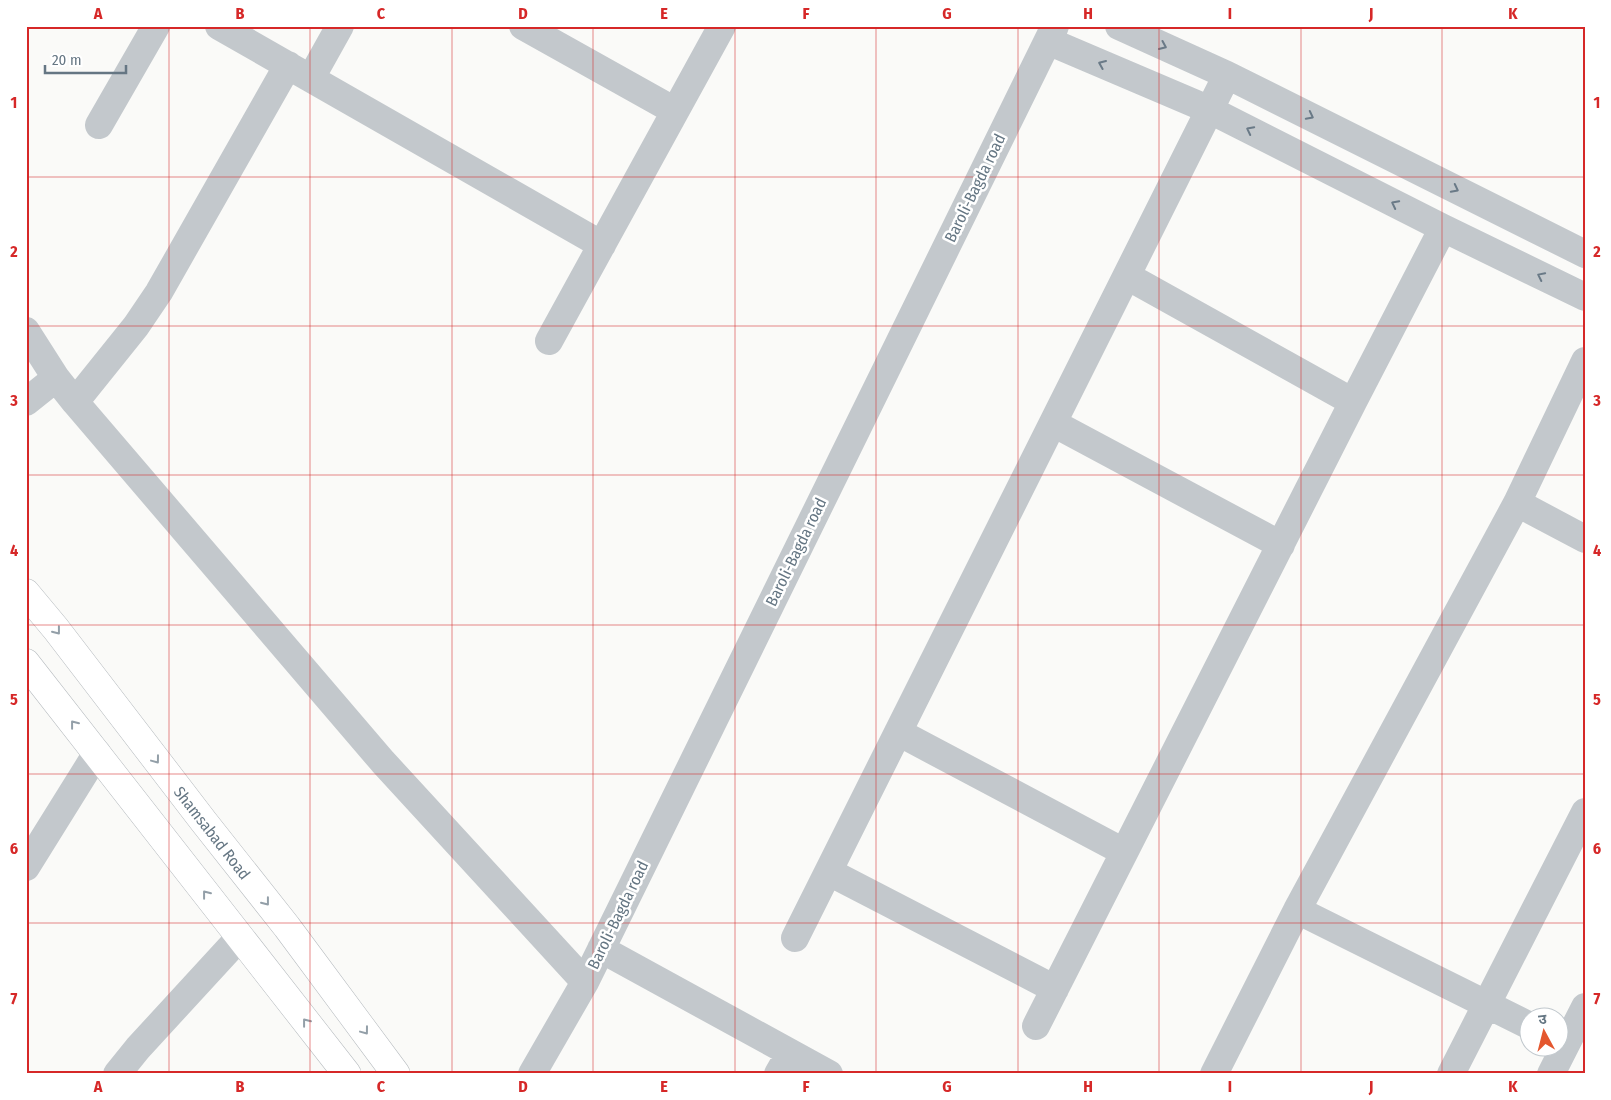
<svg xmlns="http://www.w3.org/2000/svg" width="1611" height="1100" viewBox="0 0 1611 1100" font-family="'Fira Sans Condensed','Noto Sans Devanagari',sans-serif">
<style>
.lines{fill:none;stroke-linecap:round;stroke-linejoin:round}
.major-casing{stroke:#b5babe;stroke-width:29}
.minor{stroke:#c3c8cc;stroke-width:28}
.major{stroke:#fff;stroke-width:28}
.oneway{stroke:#6a7a87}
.oneway2{stroke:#939fa8}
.grid{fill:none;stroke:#d62828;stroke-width:1;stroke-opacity:0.55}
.labels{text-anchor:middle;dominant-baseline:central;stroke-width:5;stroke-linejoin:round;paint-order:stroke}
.street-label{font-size:16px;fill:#657683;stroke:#fff}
.neatline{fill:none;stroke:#d62828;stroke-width:2}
.grid-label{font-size:16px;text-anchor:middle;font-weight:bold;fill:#d62828}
</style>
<rect width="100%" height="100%" fill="#fafaf8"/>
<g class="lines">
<defs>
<path id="major" d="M26 593 56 629 204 822 287 927 396 1074
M26 663 347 1074"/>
</defs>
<use href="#major" class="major-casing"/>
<path class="minor" d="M219 26 602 245
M523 26 675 111
M1119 26 1227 75 1585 254
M1048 41 1210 110 1443 228 1585 297
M311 78 340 26
M99 125 156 26
M1127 276 1353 402
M26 331 56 378 75 402 383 762 585 982
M549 341 722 26
M26 402 56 378
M75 402 136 326 159 292 288 65
M1053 423 1281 545
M1517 503 1585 539
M898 732 1124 852
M26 867 97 753
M829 872 1055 989
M1297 910 1528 1025
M795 938 1227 75
M601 949 829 1074
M1036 1026 1353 402 1443 228
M117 1074 138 1048 240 937
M532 1074 585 982 1055 26
M778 1074 790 1053
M1214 1074 1297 910 1517 503 1585 361
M1451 1074 1585 812
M1551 1074 1585 1007"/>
<use href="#major" class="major"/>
</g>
<defs><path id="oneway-chevron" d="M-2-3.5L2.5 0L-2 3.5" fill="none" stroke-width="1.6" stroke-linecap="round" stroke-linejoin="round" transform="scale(1.25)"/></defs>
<g class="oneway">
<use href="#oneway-chevron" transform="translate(1163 46) rotate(24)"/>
<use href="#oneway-chevron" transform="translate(1102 64) rotate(-157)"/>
<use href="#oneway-chevron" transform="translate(1310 116) rotate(27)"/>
<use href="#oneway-chevron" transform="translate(1250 130) rotate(-153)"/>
<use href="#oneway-chevron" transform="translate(1455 189) rotate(27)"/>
<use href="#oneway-chevron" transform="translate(1395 204) rotate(-153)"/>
<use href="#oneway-chevron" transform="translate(1541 276) rotate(-154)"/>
</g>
<g class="oneway2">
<use href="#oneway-chevron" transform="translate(57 631) rotate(52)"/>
<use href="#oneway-chevron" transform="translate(74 724) rotate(-128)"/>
<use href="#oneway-chevron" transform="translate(156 760) rotate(53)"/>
<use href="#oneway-chevron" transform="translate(206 894) rotate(-128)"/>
<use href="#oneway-chevron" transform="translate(266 902) rotate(52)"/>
<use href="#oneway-chevron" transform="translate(306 1022) rotate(-128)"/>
<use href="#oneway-chevron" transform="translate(365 1031) rotate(53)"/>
</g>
<path class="grid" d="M169 26V1074M310 26V1074M452 26V1074M593 26V1074M735 26V1074M876 26V1074M1018 26V1074M1159 26V1074M1301 26V1074M1442 26V1074M26 177H1585M26 326H1585M26 475H1585M26 625H1585M26 774H1585M26 923H1585"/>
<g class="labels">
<g class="street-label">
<text transform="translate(975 188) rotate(-64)">Baroli-Bagda road</text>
<text transform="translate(796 552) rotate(-64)">Baroli-Bagda road</text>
<text transform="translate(212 833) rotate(52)">Shamsabad Road</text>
<text transform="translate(618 915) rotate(-64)">Baroli-Bagda road</text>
</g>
</g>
<rect width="1611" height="1100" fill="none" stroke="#ffffff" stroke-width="55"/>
<g transform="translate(1544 1032) rotate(353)"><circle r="24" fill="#ffffff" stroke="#c1c8cd"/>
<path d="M0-4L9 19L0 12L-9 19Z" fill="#e4572e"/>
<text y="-8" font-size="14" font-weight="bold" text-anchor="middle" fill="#657683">उ</text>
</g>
<path d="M45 65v8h81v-8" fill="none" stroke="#657683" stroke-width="2.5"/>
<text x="52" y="65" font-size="15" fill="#657683" stroke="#ffffff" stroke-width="4" paint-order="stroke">20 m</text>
<rect x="28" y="28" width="1556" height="1044" class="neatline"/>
<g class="grid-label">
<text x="98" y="19">A</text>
<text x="240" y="19">B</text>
<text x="381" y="19">C</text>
<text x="523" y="19">D</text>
<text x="664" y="19">E</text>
<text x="806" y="19">F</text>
<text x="947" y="19">G</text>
<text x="1088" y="19">H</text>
<text x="1230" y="19">I</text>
<text x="1371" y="19">J</text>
<text x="1513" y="19">K</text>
<text x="14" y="108">1</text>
<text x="1597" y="108">1</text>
<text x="14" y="257">2</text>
<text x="1597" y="257">2</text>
<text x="14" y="406">3</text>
<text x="1597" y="406">3</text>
<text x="14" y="556">4</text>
<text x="1597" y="556">4</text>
<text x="14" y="705">5</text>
<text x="1597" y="705">5</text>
<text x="14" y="854">6</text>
<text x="1597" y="854">6</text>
<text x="14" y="1004">7</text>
<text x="1597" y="1004">7</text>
<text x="98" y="1092">A</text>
<text x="240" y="1092">B</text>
<text x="381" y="1092">C</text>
<text x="523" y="1092">D</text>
<text x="664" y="1092">E</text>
<text x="806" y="1092">F</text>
<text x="947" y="1092">G</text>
<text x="1088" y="1092">H</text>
<text x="1230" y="1092">I</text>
<text x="1371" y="1092">J</text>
<text x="1513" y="1092">K</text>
</g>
</svg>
